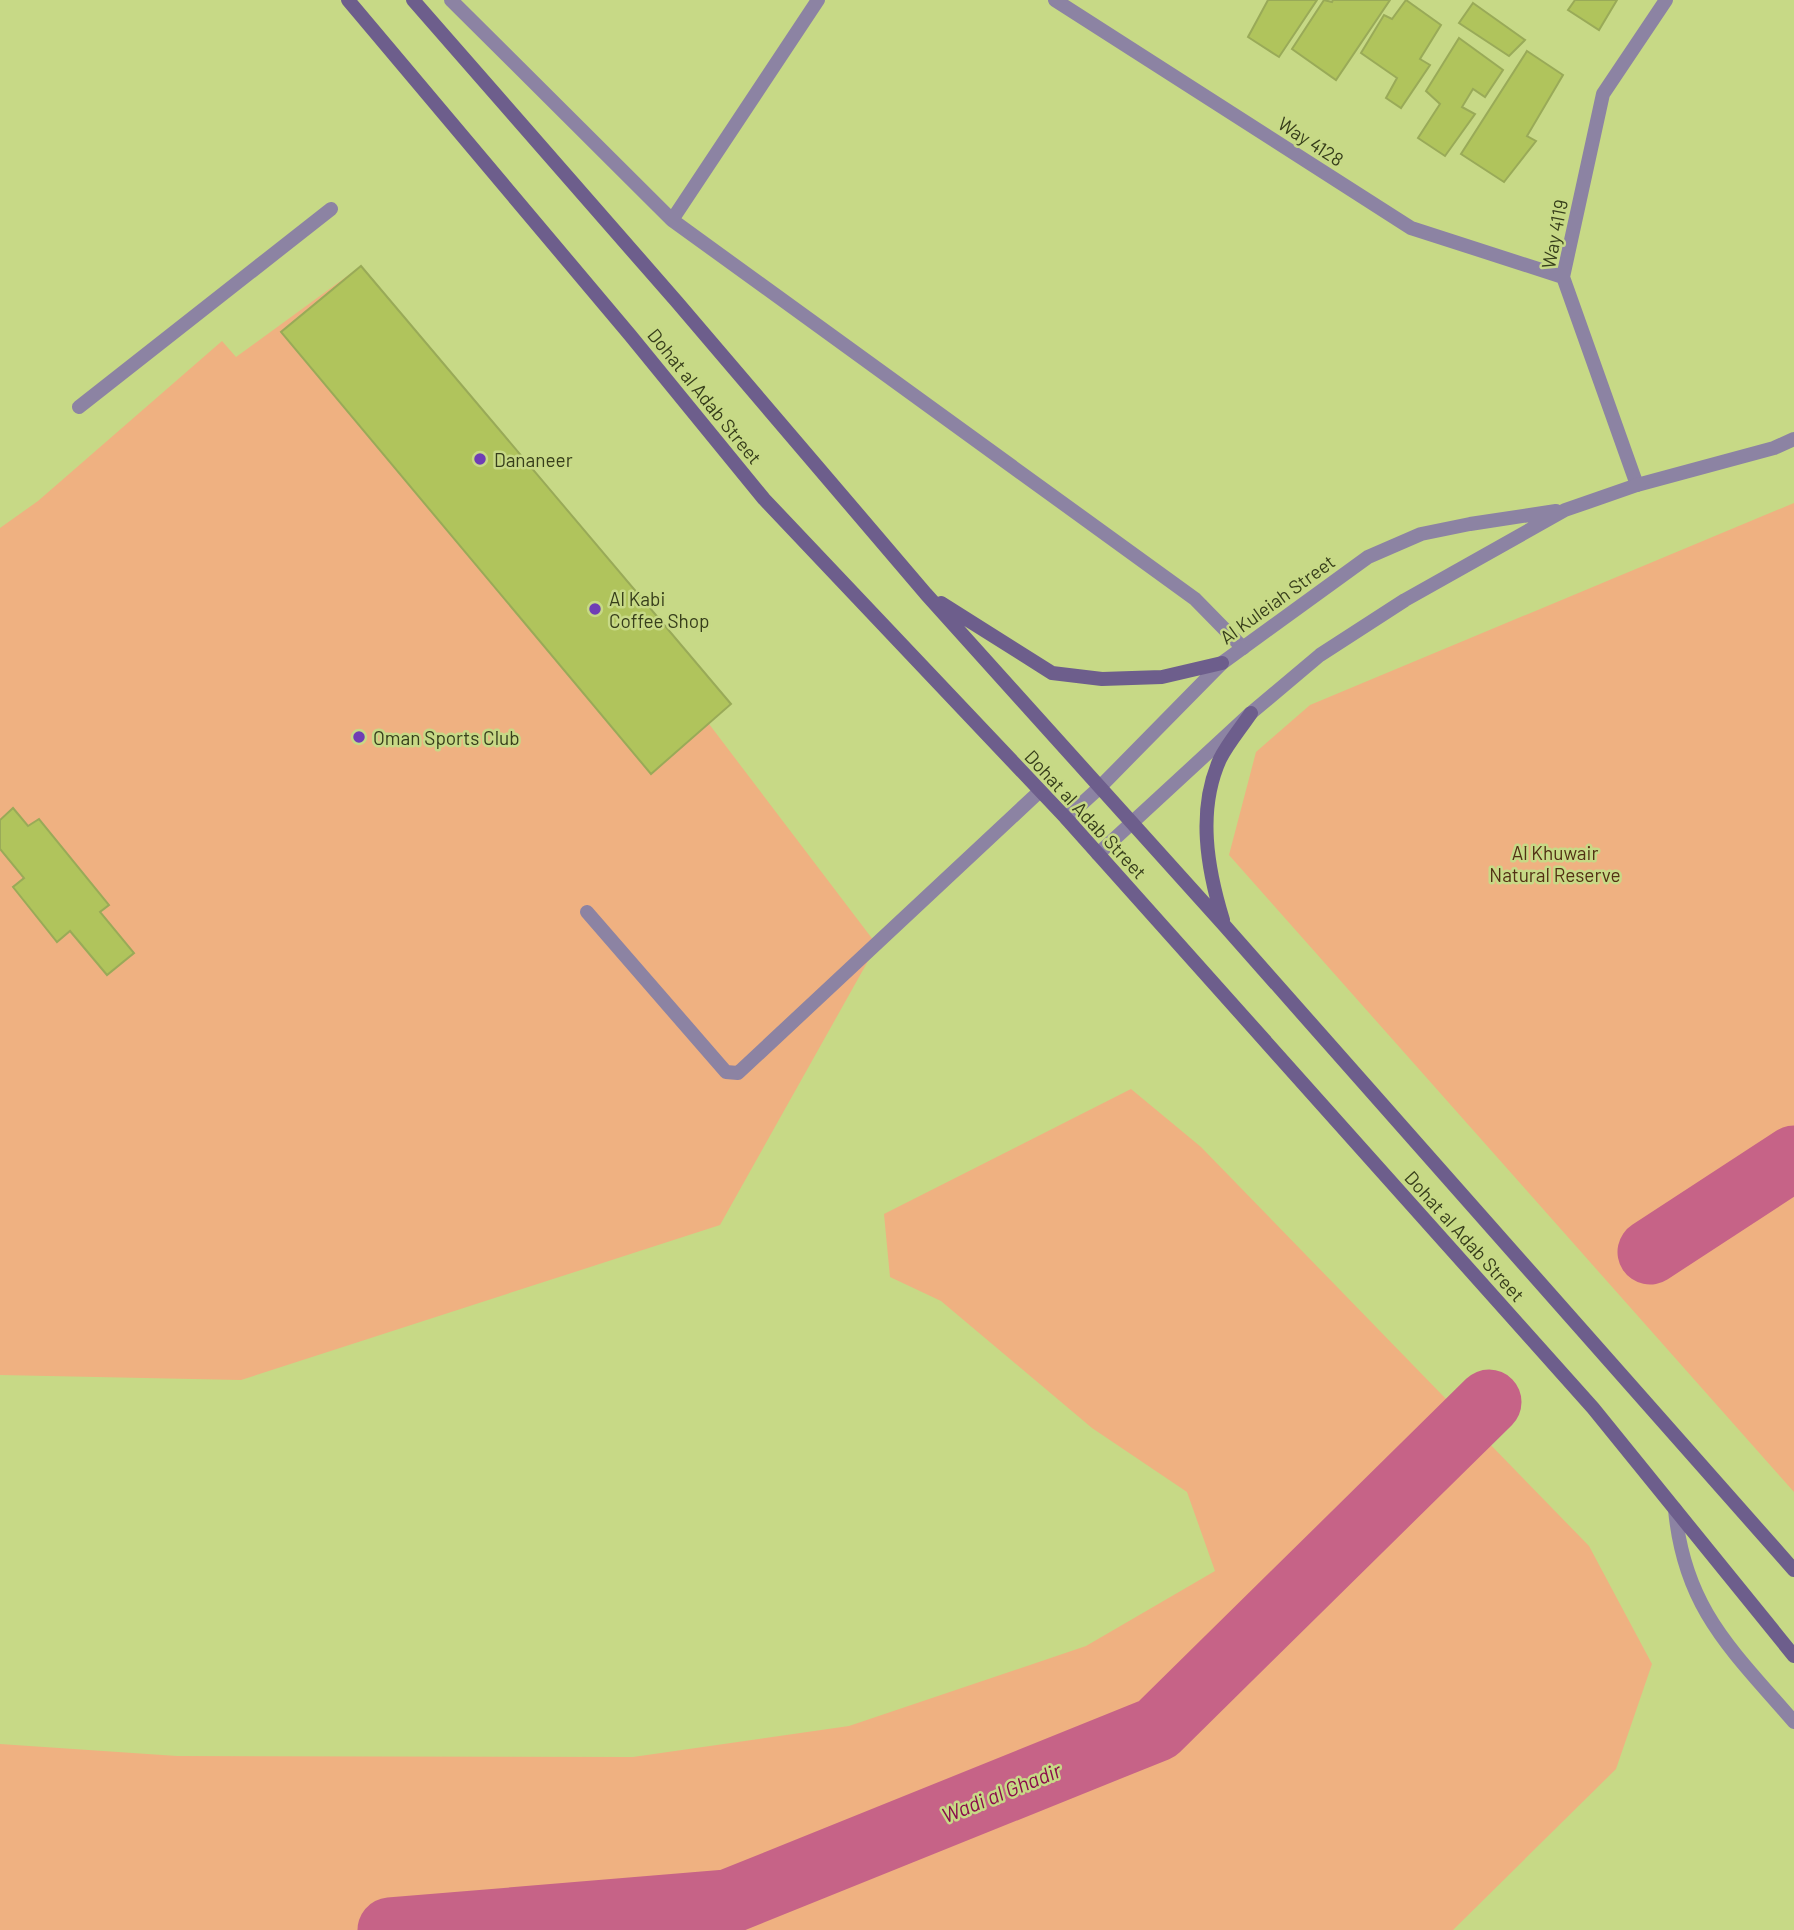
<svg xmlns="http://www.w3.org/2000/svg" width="1794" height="1930" viewBox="0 0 1794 1930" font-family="Barlow,sans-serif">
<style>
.green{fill:#efb181}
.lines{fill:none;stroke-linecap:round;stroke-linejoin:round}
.river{stroke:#c66387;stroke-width:65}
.building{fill:#b0c45c;stroke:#99aa58;stroke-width:2}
.service{stroke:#8c83a3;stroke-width:14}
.minor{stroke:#8c83a3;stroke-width:14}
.tertiary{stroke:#8c83a3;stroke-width:14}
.secondary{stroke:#6d5e8c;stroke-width:14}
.poi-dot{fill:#6f3eb5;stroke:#c7d986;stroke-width:2.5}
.labels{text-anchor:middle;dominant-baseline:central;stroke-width:5;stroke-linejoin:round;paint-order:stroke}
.street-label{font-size:19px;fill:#373e1b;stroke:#c7d986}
.poi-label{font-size:19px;fill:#373e1b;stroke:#c7d986;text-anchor:start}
.park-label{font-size:19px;fill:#523013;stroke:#c7d986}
.water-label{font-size:21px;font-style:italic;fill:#8a0c4b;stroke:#c7d986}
</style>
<rect width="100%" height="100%" fill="#c7d986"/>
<path class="green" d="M361 266 877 945 720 1225 241 1380 0 1375V528L38 501 222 341 236 357Z
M1794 503V1492L1229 855 1256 752 1310 705Z
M1131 1089 1201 1147 1589 1546 1652 1664 1616 1769 1453 1930H0V1744L177 1756 633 1757 849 1726 1086 1646 1215 1571 1187 1492 1092 1428 941 1301 890 1277 884 1214Z"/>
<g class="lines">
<path class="river" d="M1650 1252 1794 1158
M390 1930 728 1902 1157 1729 1489 1402"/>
</g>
<path class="building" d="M1268 0H1317L1279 57 1248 37Z
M1324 0 1332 2 1333 0H1390L1336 80 1292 49Z
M1406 0 1441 25 1420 59 1430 65 1401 108 1386 98 1397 78 1361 53 1384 15 1392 19Z
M1575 0H1617L1599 30 1568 10Z
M1473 3 1525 40 1509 56 1459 23Z
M1459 38 1503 70 1485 97 1473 89 1462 107 1475 114 1445 156 1418 138 1440 104 1426 91Z
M1527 51 1563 75 1527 136 1536 141 1504 182 1461 154Z
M361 266 731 704 651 774 281 332Z
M13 808 28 826 39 819 109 905 100 912 134 953 107 975 70 931 57 942 13 887 24 878 0 849V820Z"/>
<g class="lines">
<path class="service" d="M79 407 331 209
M587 912 726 1072 738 1073 1040 791
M1675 1509C1684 1609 1733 1651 1794 1722"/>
<path class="minor" d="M451 0 672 220 1195 599 1243 648
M1055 0 1411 228 1563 277
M672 220 818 0
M1637 485 1563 277 1603 94 1666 0"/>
<path class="tertiary" d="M1066 818 1099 788 1222 663 1368 557 1421 534 1470 524 1556 511
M1098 854 1251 713 1320 655 1405 600 1565 510 1637 485 1774 448 1794 439"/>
<path class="secondary" d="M348 0 630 335 764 499 1066 818 1593 1408 1794 1656
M413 0 677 302 926 594 1224 925 1794 1570
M941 603 1052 673 1102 679 1162 677 1222 663
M1223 920C1207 868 1197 810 1220 759 1228 743 1241 728 1251 713"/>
</g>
<g class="poi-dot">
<circle cx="480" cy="459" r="7"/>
<circle cx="595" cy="609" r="7"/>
<circle cx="359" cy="737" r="7"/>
</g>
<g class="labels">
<g class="street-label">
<text transform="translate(1311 141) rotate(33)">Way 4128</text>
<text transform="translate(1554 234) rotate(-79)">Way 4119</text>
<text transform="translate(705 396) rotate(51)">Dohat al Adab Street</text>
<text transform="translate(1277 599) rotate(-36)">Al Kuleiah Street</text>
<text transform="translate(1086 814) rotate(47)">Dohat al Adab Street</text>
<text transform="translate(1465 1236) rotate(48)">Dohat al Adab Street</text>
</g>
<g class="poi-label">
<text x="494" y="459">Dananeer</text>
<text x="609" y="598">Al Kabi<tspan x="609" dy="22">Coffee Shop</tspan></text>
<text x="373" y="737">Oman Sports Club</text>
</g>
<g class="park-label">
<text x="1555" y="852">Al Khuwair<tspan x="1555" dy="22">Natural Reserve</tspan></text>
</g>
<g class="water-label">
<text transform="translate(1001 1792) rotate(-22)">Wadi al Ghadir</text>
</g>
</g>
</svg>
